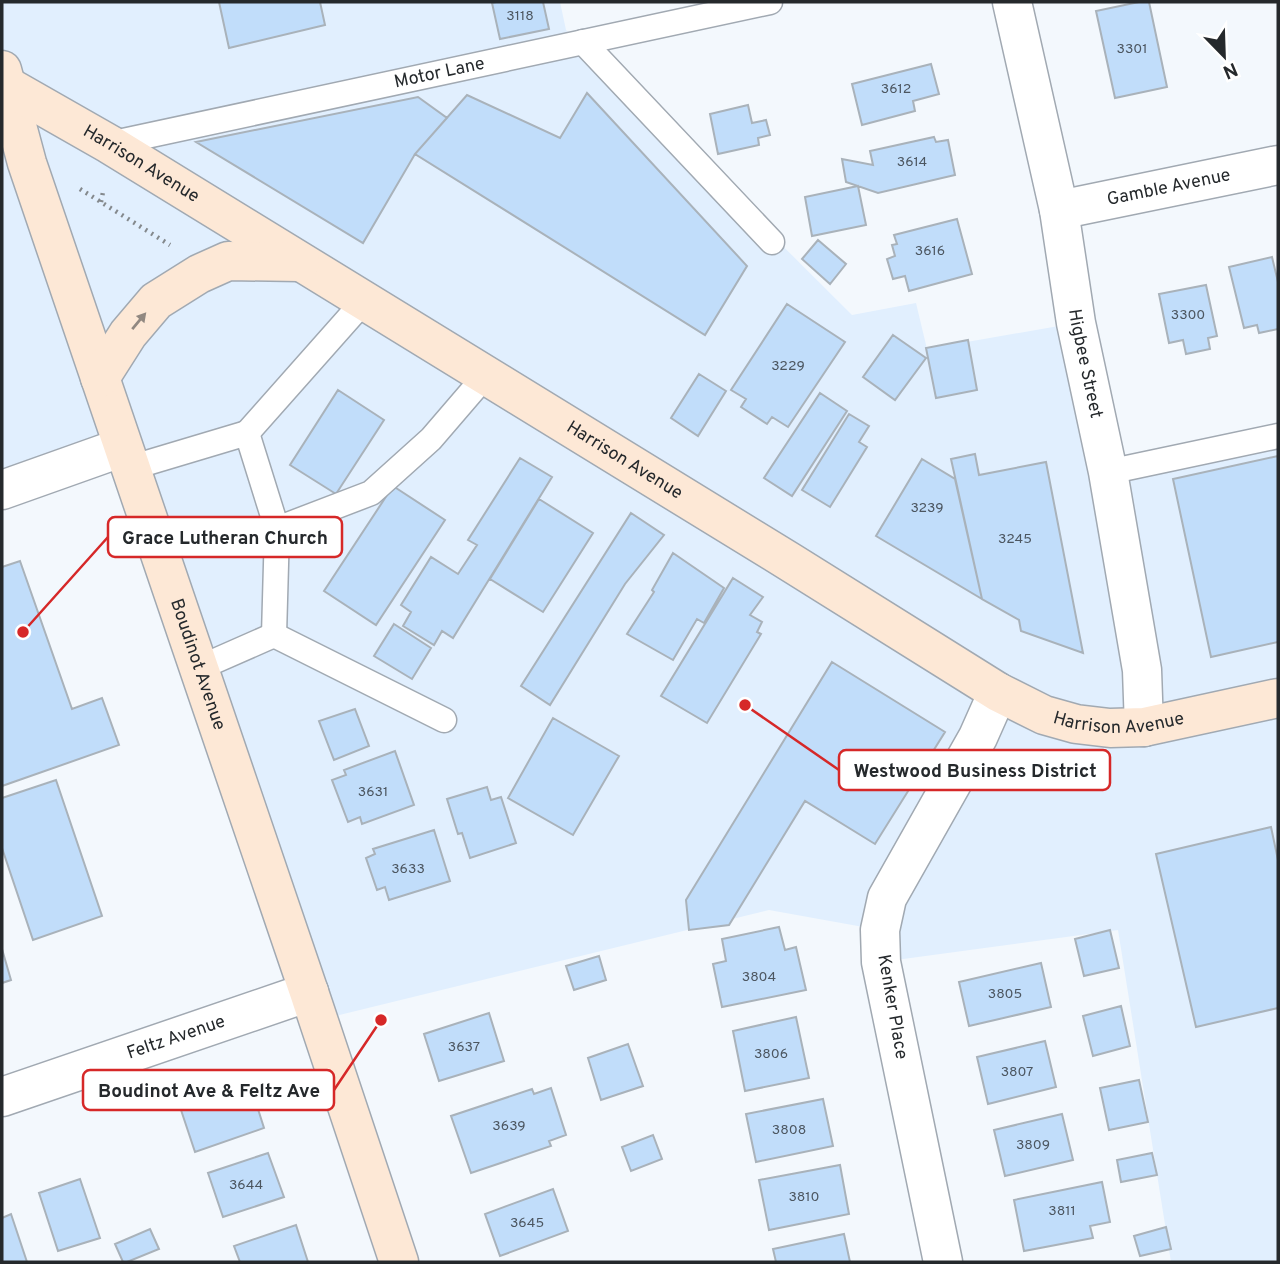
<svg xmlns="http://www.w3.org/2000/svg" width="1280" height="1264" viewBox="0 0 1280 1264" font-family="Overpass,sans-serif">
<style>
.built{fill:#e1effe}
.building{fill:#c1ddfa;stroke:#a9b2ba;stroke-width:2}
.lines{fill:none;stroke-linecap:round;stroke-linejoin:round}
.lane-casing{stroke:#a1a9b2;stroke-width:27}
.street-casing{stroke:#a1a9b2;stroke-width:41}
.secondary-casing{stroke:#a1a9b2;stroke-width:41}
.path{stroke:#84898d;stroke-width:4.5;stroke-dasharray:2 5;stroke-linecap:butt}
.lane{stroke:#fff;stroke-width:24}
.street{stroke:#fff;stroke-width:38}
.secondary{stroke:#fde8d6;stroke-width:38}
.oneway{fill:#918881}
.labels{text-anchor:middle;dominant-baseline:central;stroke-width:5;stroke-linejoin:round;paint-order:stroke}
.number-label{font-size:14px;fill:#4c5660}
.street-label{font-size:18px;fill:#25292c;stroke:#fff}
.leader{fill:none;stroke:#d62828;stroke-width:2.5}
.callout-dot{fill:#d62828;stroke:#fff;stroke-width:2.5}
.callout{fill:#fff;stroke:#d62828;stroke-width:2.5}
.callout-label{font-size:19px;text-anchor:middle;font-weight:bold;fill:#25292c}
</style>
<rect width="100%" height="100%" fill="#f3f8fd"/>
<path class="built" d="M2 2H560L566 30 852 315 916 303 927 349 1076 323 1108 472 1278 436V1260L1269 1262H1171L1118 930 881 962 880 930 769 910 319 1020 123 448 2 490Z"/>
<path class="building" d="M219 2H320L325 25 229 48Z
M496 2H543L549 29 500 39 492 3Z
M1139 2H1149L1167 87 1115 98 1096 11Z
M931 64 939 94 913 101 915 111 862 125 852 84Z
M587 93 747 266 705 335 415 154 467 95 560 138Z
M418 97 447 118 415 154 363 243 196 142Z
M748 105 752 123 766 120 770 135 758 138 759 145 718 154 710 114Z
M934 137 936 142 948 140 955 175 878 193 846 182 842 159 873 165 870 151Z
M858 186 866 225 812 236 805 197Z
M957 219 972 274 909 291 905 276 893 279 887 259 895 256 892 245 897 244 894 235Z
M818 240 846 264 830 284 802 259Z
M1272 257 1278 282V329L1259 333 1257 325 1244 328 1229 267Z
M1206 285 1217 336 1208 338 1210 349 1186 354 1183 340 1169 343 1159 294Z
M787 304 845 342 788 427 772 417 767 424 741 407 746 399 731 390Z
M893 335 926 358 895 400 863 377Z
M968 340 977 390 936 398 926 348Z
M699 374 726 391 698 436 671 418Z
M338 390 384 420 336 494 290 465Z
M820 393 847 411 792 496 764 478Z
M849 414 869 426 859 442 867 447 830 507 802 490Z
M975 454 979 475 1046 462 1083 653 1021 631 1019 620 982 599 951 459Z
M1278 456V642L1211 657 1173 479Z
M520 458 552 477 453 638 442 631 434 645 403 626 411 612 401 605 431 557 458 574 477 545 468 540Z
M922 459 955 479 982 599 876 536Z
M393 486 445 520 376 625 324 591Z
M539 499 593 533 543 612 490 579Z
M631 513 664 535 625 584 550 705 521 686Z
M673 553 724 588 704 623 697 619 673 660 627 634 654 592 652 590Z
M20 561 72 709 102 698 119 745 2 786V567Z
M733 578 763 597 750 615 762 622 757 632 761 634 707 723 661 696Z
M394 624 431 648 412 679 374 656Z
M832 662 945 732 875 844 805 801 729 925 689 930 686 900Z
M355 709 369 746 334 760 319 721Z
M553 718 619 756 573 835 508 798Z
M395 751 414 805 362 824 360 817 348 822 332 780 346 775 344 770Z
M56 780 102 916 33 940 2 848V798Z
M487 787 491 800 501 797 516 843 470 858 462 833 458 834 447 799Z
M1271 827 1278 860V1008L1196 1027 1156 854Z
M434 830 450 881 389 900 385 887 377 890 366 858 375 854 373 849Z
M779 927 785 950 796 947 806 990 722 1007 713 964 726 961 722 939Z
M1110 930 1119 968 1084 976 1075 939Z
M2 949 11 980 2 983Z
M599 956 606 980 574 990 566 966Z
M1041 963 1051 1007 969 1026 959 982Z
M1121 1006 1130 1046 1093 1056 1083 1016Z
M489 1013 504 1061 439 1081 424 1034Z
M796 1017 809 1078 745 1091 733 1031Z
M1045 1041 1056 1087 988 1104 977 1057Z
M628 1044 643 1086 601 1100 588 1058Z
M1139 1080 1148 1122 1109 1130 1100 1088Z
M250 1084 264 1128 195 1152 180 1107Z
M551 1088 566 1135 549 1141 551 1146 471 1173 451 1116 532 1089 534 1094Z
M823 1099 833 1146 756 1162 746 1114Z
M1062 1114 1073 1160 1005 1176 994 1130Z
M653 1135 662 1159 631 1171 622 1147Z
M268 1153 284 1197 223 1217 208 1173Z
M1152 1153 1157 1175 1121 1182 1117 1160Z
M840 1165 849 1214 769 1230 759 1180Z
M80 1179 100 1238 58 1251 39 1193Z
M1102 1182 1110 1222 1090 1226 1093 1238 1024 1251 1014 1200Z
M553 1189 568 1231 500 1256 485 1214Z
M11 1214 27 1262H2V1218Z
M296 1225 308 1262H240L234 1246Z
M1166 1227 1171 1249 1140 1256 1134 1236Z
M150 1229 159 1249 127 1262H123L115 1244Z
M844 1234 850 1262H776L773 1249Z"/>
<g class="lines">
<defs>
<g id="lane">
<path d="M583 42 772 242"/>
<path id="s1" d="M109 144 770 2"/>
<path d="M247 433 364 301"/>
<path d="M130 468 247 433 277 529 274 635"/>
<path d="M1108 472 1278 436"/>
<path d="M277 529 371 493 431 439 486 375"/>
<path d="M199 668 274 635 444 720"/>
</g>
<g id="street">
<path id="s2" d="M1012 2 1059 210 1076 323 1108 472 1142 670 1144 727"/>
<path id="s3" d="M1059 210 1278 165"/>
<path d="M2 490 123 447"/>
<path id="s4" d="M2 1097 309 992"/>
<path d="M943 1262 881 962 880 930 887 898 978 737 998 692"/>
</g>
<g id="secondary">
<path id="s5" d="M2 70 27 163 309 992 399 1262"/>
<path id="s6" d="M2 83 109 144 790 562 998 692 1044 715 1076 724 1110 728 1144 727 1278 698"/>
<path d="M100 378 128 334 156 301 199 274 228 261 300 262"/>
</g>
</defs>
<use href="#lane" class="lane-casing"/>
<use href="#street" class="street-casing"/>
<use href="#secondary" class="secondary-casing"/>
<path class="path" d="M80 189 170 245
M101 202 103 192"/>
<use href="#lane" class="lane"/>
<use href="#street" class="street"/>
<use href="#secondary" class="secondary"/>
</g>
<defs><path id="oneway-solid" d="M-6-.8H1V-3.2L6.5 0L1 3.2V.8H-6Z" transform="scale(1.75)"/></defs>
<use class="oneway" href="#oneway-solid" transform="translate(139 321) rotate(-50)"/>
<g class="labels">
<g class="number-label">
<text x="520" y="16">3118</text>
<text x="1132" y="49">3301</text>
<text x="896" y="89">3612</text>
<text x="912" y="162">3614</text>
<text x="930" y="251">3616</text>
<text x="1188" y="315">3300</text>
<text x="788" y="366">3229</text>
<text x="927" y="508">3239</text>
<text x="1015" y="539">3245</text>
<text x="373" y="792">3631</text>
<text x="408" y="869">3633</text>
<text x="759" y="977">3804</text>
<text x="1005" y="994">3805</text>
<text x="464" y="1047">3637</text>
<text x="771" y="1054">3806</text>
<text x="1017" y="1072">3807</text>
<text x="509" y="1126">3639</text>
<text x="789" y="1130">3808</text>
<text x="1033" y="1145">3809</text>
<text x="246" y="1185">3644</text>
<text x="804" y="1197">3810</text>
<text x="1062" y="1211">3811</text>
<text x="527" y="1223">3645</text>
</g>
<g class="street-label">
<text stroke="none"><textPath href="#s1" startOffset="338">Motor Lane</textPath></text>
<text stroke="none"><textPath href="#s6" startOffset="161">Harrison Avenue</textPath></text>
<text stroke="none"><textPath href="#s3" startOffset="112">Gamble Avenue</textPath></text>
<text stroke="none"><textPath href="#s2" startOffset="369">Higbee Street</textPath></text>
<text stroke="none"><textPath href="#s6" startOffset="728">Harrison Avenue</textPath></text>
<text stroke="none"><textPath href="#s5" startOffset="626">Boudinot Avenue</textPath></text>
<text stroke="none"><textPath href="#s6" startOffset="1295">Harrison Avenue</textPath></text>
<text transform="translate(892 1007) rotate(80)">Kenker Place</text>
<text stroke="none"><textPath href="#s4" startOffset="184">Feltz Avenue</textPath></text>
</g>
</g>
<path class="leader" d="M23 632L108 537M745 705L839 770M381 1020L334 1090"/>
<g class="callout-dot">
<circle cx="23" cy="632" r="7"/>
<circle cx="745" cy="705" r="7"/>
<circle cx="381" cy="1020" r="7"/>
</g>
<g class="callout">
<rect x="108" y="517" width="234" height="40" rx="7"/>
<rect x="839" y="750" width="271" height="40" rx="7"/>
<rect x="83" y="1070" width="251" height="40" rx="7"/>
</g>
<g class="callout-label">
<text x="225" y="544">Grace Lutheran Church</text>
<text x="975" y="777">Westwood Business District</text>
<text x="209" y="1097">Boudinot Ave &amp; Feltz Ave</text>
</g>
<rect width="1280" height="1264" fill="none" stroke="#25292c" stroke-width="7"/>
<g transform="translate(1224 56) rotate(157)" stroke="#ffffff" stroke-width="5" paint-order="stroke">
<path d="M0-5L12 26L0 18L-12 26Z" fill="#25292c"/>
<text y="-10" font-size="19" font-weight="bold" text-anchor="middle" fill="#25292c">N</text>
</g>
</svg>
